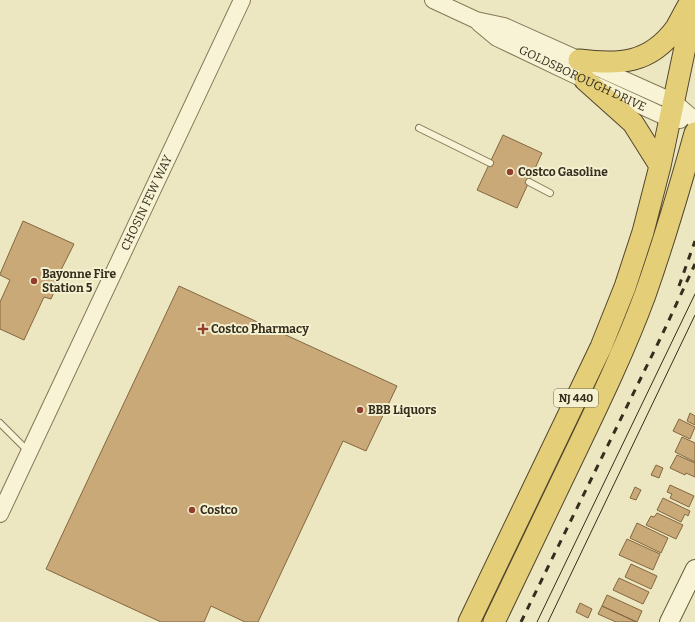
<svg xmlns="http://www.w3.org/2000/svg" width="695" height="622" viewBox="0 0 695 622" font-family="Bitter,serif">
<style>
.building{fill:#c9a978;stroke:#836740}
.lines{fill:none;stroke-linecap:round;stroke-linejoin:round}
.service-casing{stroke:#857859;stroke-width:8}
.tertiary-casing{stroke:#857859;stroke-width:18}
.secondary-casing{stroke:#66593d;stroke-width:20}
.trunk-casing{stroke:#52462e;stroke-width:23}
.service{stroke:#f7f3d4;stroke-width:6}
.tertiary{stroke:#f7f3d4;stroke-width:16}
.secondary{stroke:#f7f3d4;stroke-width:18}
.trunk{stroke:#e4ce77;stroke-width:21}
.tram{stroke:#352d1d;stroke-width:1}
.rail{stroke:#352d1d;stroke-width:3;stroke-dasharray:7 7;stroke-linecap:butt}
.poi-dot{fill:#913e2c;stroke:#f4f0d0;stroke-width:1.5}
.labels{text-anchor:middle;dominant-baseline:central;stroke-width:4;stroke-linejoin:round;paint-order:stroke}
.shield{fill:#f4f0d0;stroke:#6e6853;stroke-width:1}
.shield-label{font-size:11px;font-weight:bold;fill:#352d1d}
.street-label{font-size:12px;fill:#352d1d;stroke:#f4f0d0}
.poi-label{font-size:12px;font-weight:bold;fill:#352d1d;stroke:#f4f0d0;text-anchor:start}
</style>
<rect width="100%" height="100%" fill="#ece7c1"/>
<path class="building" d="M503 135 542 153 517 208 477 190Z
M23 221 74 244 56 280 59 281 51 299 44 297 24 340 0 329V302L10 280 0 275V274Z
M179 286 397 386 366 451 343 441 258 622H245L211 606 204 622H161L46 569Z
M690 413 695 416V425L687 421Z
M679 419 695 427 690 439 673 431Z
M682 437 695 443V462L675 452Z
M677 455 695 463V477L686 473 685 475 670 468Z
M656 465 663 468 659 478 651 475Z
M670 485 694 496 689 507 670 498 672 494 667 492Z
M635 487 641 490 636 500 630 498Z
M663 498 690 511 688 516 685 514 681 522 657 510Z
M657 513 683 525 676 539 646 525 651 516 654 517Z
M637 523 668 538 661 553 630 538Z
M627 539 660 554 653 570 619 555Z
M631 564 657 576 651 589 625 577Z
M619 578 649 592 643 604 613 590Z
M607 595 642 611 637 622 602 606Z
M580 603 592 609 588 618 576 612Z
M602 606 636 622H616L598 614Z"/>
<g class="lines">
<defs>
<path id="service" d="M419 128 490 163
M529 182 550 193
M0 423 28 451"/>
<g id="tertiary">
<path d="M433 0 476 20 504 26 674 102 695 120"/>
<path id="s1" d="M479 23 497 38 585 80 670 119 680 120"/>
<path id="s2" d="M0 514 242 0"/>
</g>
<path id="secondary" d="M669 622 695 569"/>
<path id="trunk" d="M579 60C619 65 650 64 676 28 680 21 684 13 688 6
M585 80 633 123 660 166
M469 622 601 347 625 287 643 232 660 166 695 0
M494 622C521 566 548 509 575 453 600 401 625 349 645 295 664 241 680 187 695 133"/>
</defs>
<use href="#service" class="service-casing"/>
<use href="#tertiary" class="tertiary-casing"/>
<use href="#secondary" class="secondary-casing"/>
<use href="#trunk" class="trunk-casing"/>
<use href="#service" class="service"/>
<use href="#tertiary" class="tertiary"/>
<use href="#secondary" class="secondary"/>
<use href="#trunk" class="trunk"/>
<path class="tram" d="M537 622 695 294
M548 622 695 315"/>
<path class="rail" d="M679 286 695 241
M521 622 662 335 695 264"/>
</g>
<g class="poi-dot">
<circle cx="510" cy="172" r="4"/>
<circle cx="34" cy="281" r="4"/>
<path d="M201 323h4v4h4v4h-4v4h-4v-4h-4v-4h4z"/>
<circle cx="360" cy="410" r="4"/>
<circle cx="192" cy="510" r="4"/>
</g>
<g class="labels">
<rect class="shield" x="554" y="389" width="44" height="18" rx="3"/>
<g class="shield-label">
<text x="576" y="398">NJ 440</text>
</g>
<g class="street-label">
<text stroke="none"><textPath href="#s1" startOffset="118">GOLDSBOROUGH DRIVE</textPath></text>
<text stroke="none"><textPath href="#s2" startOffset="344">CHOSIN FEW WAY</textPath></text>
</g>
<g class="poi-label">
<text x="518" y="172">Costco Gasoline</text>
<text x="42" y="274">Bayonne Fire<tspan x="42" dy="14">Station 5</tspan></text>
<text x="211" y="329">Costco Pharmacy</text>
<text x="368" y="410">BBB Liquors</text>
<text x="200" y="510">Costco</text>
</g>
</g>
</svg>
